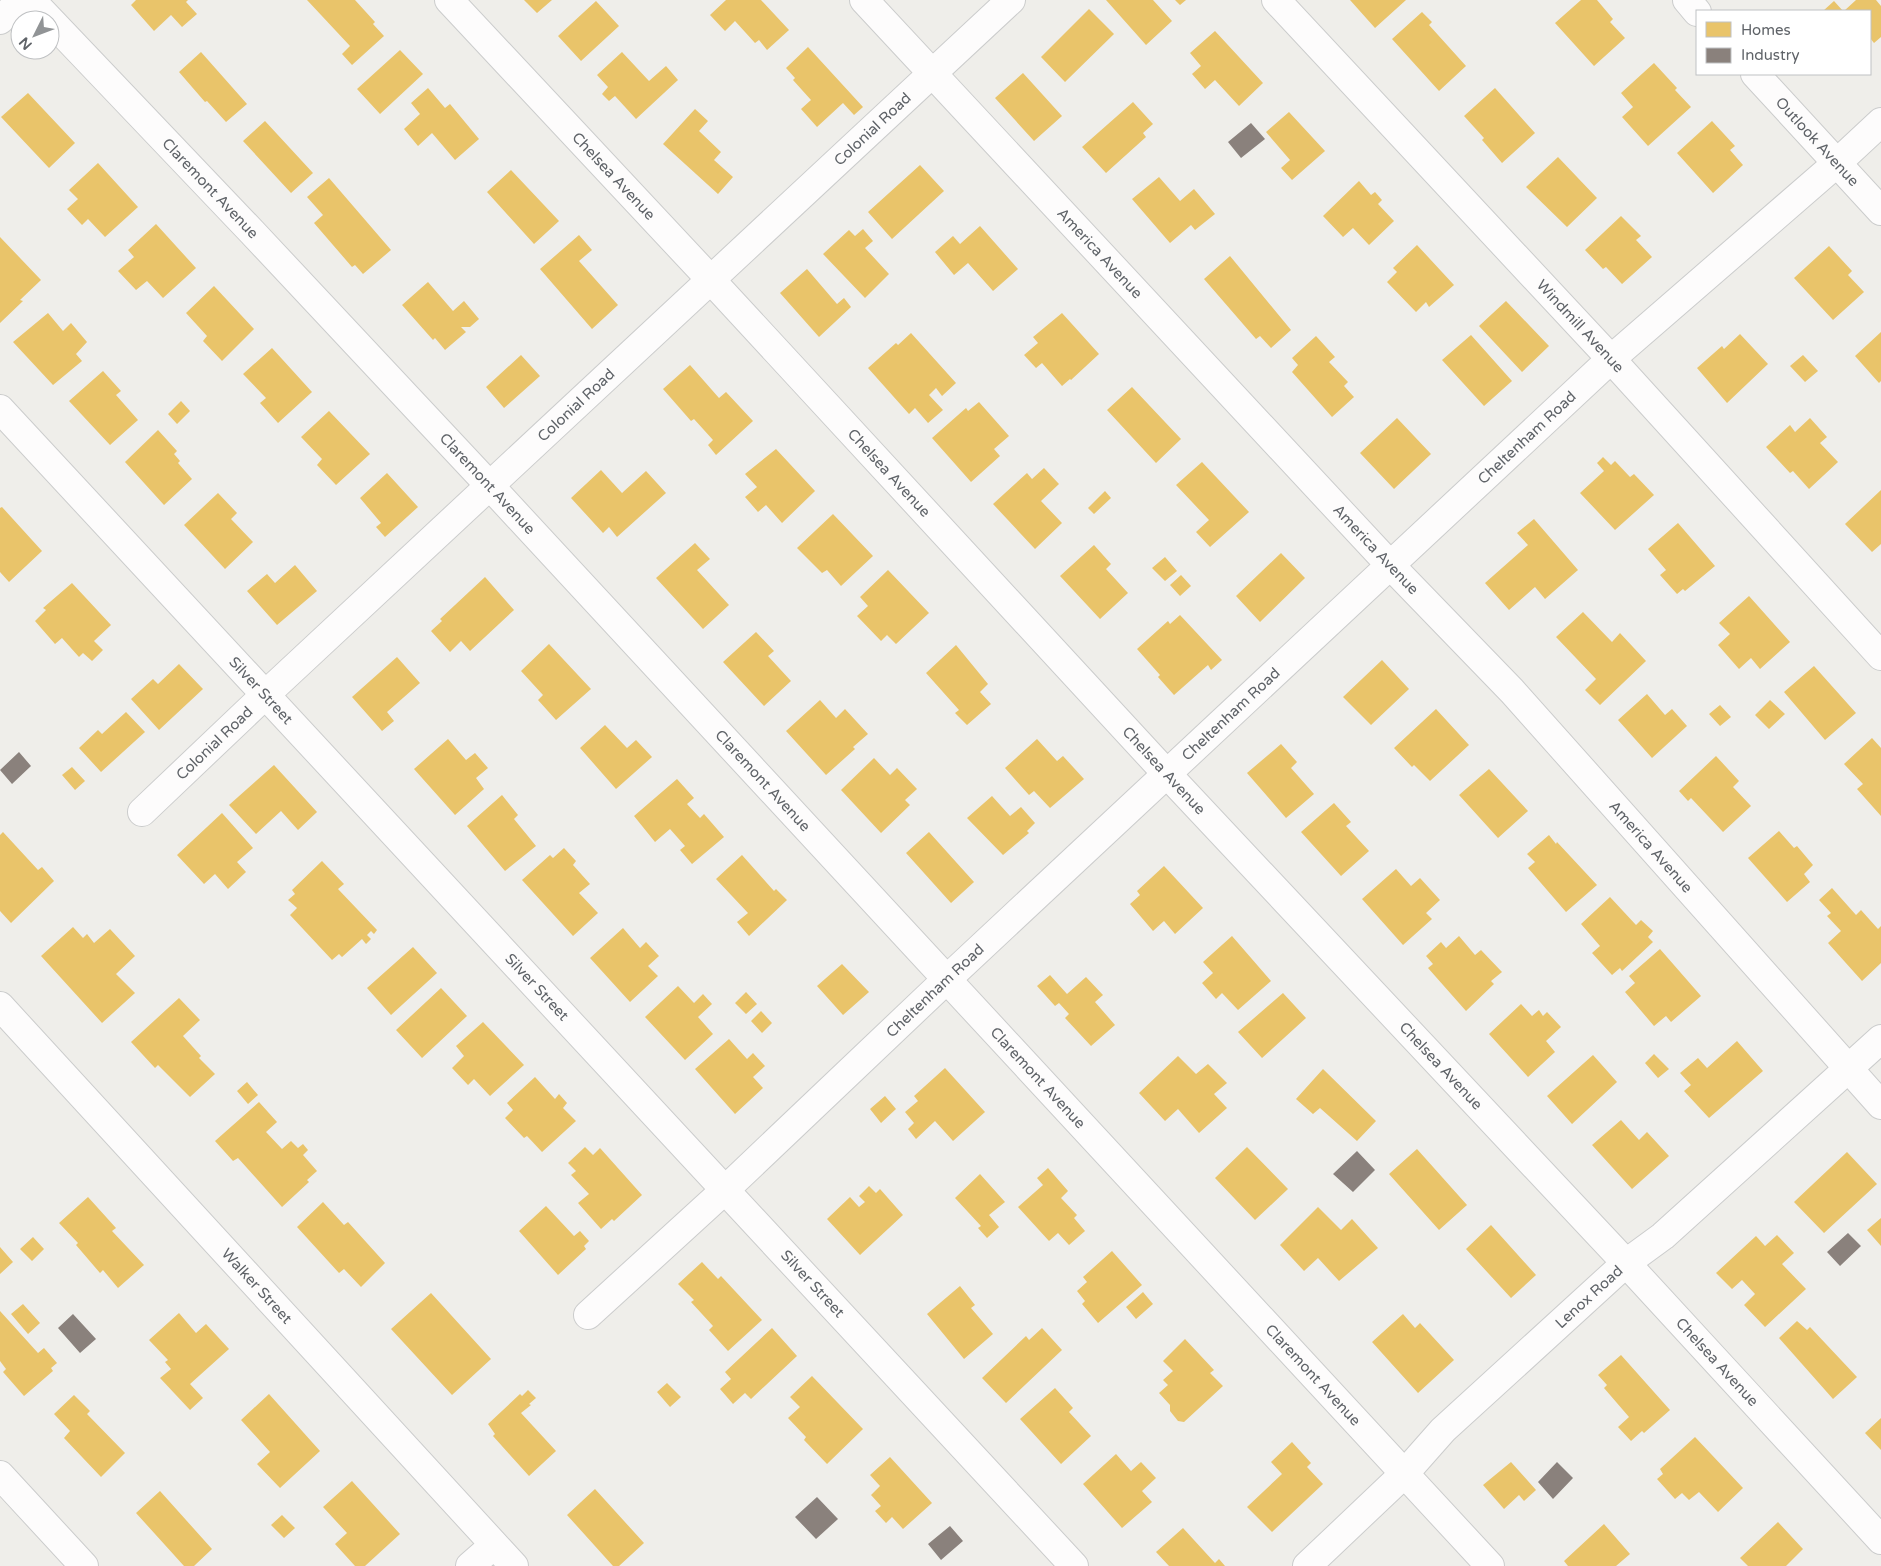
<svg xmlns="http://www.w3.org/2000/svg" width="1881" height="1566" viewBox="0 0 1881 1566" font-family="'Varela Round',sans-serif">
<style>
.homes{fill:#e9c46a}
.industry{fill:#8a817c}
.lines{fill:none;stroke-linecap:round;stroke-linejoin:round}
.street-casing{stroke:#cbcccc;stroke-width:30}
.street{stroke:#fdfcfc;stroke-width:28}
.labels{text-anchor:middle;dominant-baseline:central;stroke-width:5;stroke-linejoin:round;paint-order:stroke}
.street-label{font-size:15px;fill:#5f6368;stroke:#fff}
</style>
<rect width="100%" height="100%" fill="#efeeea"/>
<path class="homes" d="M136 0H188L186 2 197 14 182 27 171 15 154 31 131 5Z
M307 0H355L375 22 373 24 384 36 352 65 342 54 350 46Z
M524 0H552L537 13Z
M726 0H761L789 30 767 50 759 40 755 43 735 21 725 31 710 15Z
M1106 0H1153L1172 21 1146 45Z
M1175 0H1186L1180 5Z
M1350 0H1406L1375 28Z
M1581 0H1597L1613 19 1610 22 1625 38 1594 66 1555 23Z
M1856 0H1876L1881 6V37L1874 43 1870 38V11H1844Z
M596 1 619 26 581 61 558 36Z
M1834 1 1843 11H1823Z
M1089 9 1114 34 1065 82 1041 57Z
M1422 12 1432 22 1429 25 1466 66 1439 91 1392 39Z
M1215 31 1263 83 1239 106 1215 80 1205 89 1192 74 1201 66 1190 53Z
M808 47 863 107 854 115 843 103 817 127 801 109 811 100 793 80 795 78 786 68Z
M400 50 423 74 380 114 357 89Z
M201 52 247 104 226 122 207 101 205 102 179 72Z
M622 52 649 81 666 66 678 80 636 119 615 96 609 101 602 94 608 87 597 75Z
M1654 63 1677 88 1675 90 1691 107 1648 146 1622 117 1633 107 1621 93Z
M1023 73 1062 116 1034 141 995 98Z
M428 88 445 108 450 104 479 139 455 160 432 133 418 146 404 129 420 114 411 103Z
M1495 88 1535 133 1502 163 1482 140 1484 138 1464 116Z
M28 93 75 143 49 168 1 117Z
M1133 102 1153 124 1143 133 1146 137 1106 173 1082 147Z
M695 109 708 121 699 131 721 152 714 160 733 177 718 194 663 144Z
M1289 112 1325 151 1292 180 1281 168 1290 160 1266 132Z
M265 121 313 173 291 193 243 141Z
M1712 121 1735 146 1730 150 1743 165 1713 193 1677 153Z
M1558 157 1597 198 1567 227 1526 187Z
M98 163 138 207 105 237 88 219 82 225 67 209 78 199 69 190Z
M920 165 944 191 892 239 868 212Z
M511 170 559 221 534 244 487 192Z
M1159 177 1180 201 1194 189 1215 214 1195 230 1191 225 1170 243 1132 199Z
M329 178 391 250 363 274 355 265 352 267 314 223 323 215 307 197Z
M1359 181 1371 195 1375 192 1382 200 1378 204 1394 221 1369 245 1353 228 1343 237 1323 216Z
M1621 216 1641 236 1636 240 1652 257 1622 284 1606 267 1603 269 1585 250Z
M156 224 196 268 163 298 147 281 136 290 118 271 134 257 128 250Z
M980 226 1018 269 993 291 968 263 954 275 935 252 953 236 960 244Z
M863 229 873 241 865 248 889 274 865 298 823 254 849 230 855 236Z
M579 235 592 250 579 261 618 305 592 329 540 269Z
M0 237 41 280 20 300 23 301 0 323Z
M1417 245 1454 285 1429 307 1426 302 1416 312 1387 282 1397 272 1393 268Z
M1829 246 1852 271 1848 275 1864 292 1833 320 1794 278Z
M1230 256 1291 330 1271 348 1260 336 1256 339 1204 279Z
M807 269 837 304 844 298 851 307 819 337 780 293Z
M428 282 453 311 464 301 479 319 470 327H461L466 332 445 350 435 338 433 340 402 305Z
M214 286 254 329 222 361 203 341 207 336 186 313Z
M1506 301 1549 346 1522 372 1479 326Z
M48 313 63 331 71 323 87 342 76 354 82 361 53 385 13 342Z
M1062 313 1099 354 1071 380 1070 379 1062 386 1042 363 1036 368 1024 355 1038 343 1033 337Z
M1881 332V381L1879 383 1855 356Z
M911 333 956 383 942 396 936 388 929 395 943 410 928 423 915 408 909 414 868 368 896 343 898 345Z
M1740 334 1768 364 1727 403 1697 368 1722 346 1724 349Z
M1471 335 1512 381 1484 406 1442 360Z
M1316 336 1335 357 1329 362 1348 382 1344 386 1354 397 1332 417 1292 372 1298 365 1292 358Z
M272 348 312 392 278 423 260 403 266 398 243 374Z
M521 355 540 376 504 408 486 387Z
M1803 355 1818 371 1805 382 1790 366Z
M690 365 719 398 726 392 753 421 716 455 708 445 713 440 694 419 691 421 663 389Z
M103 371 121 391 116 395 138 420 110 445 69 401Z
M1132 387 1181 439 1156 463 1107 410Z
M181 401 190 411 177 424 168 414Z
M979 402 1009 436 994 449 1000 456 971 482 932 438 966 408 968 411Z
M329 411 370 454 336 485 317 465 322 459 301 437Z
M1397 418 1431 454 1394 489 1360 453Z
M1810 418 1827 437 1820 443 1838 462 1809 489 1793 471 1790 473 1766 447 1790 425 1795 432Z
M158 430 177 451 174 454 180 461 178 463 192 479 164 505 125 462Z
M776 449 815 491 782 523 766 505 758 512 745 497 757 487 745 474Z
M1603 457 1611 465 1615 461 1630 477 1634 474 1654 495 1615 530 1580 493 1604 471 1597 463Z
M1202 462 1249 512 1210 547 1196 532 1209 520 1176 485Z
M1044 468 1059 484 1041 501 1062 523 1035 549 993 504 1027 473 1032 479Z
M601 470 622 493 646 471 666 493 617 537 609 527 603 533 571 498Z
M387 473 418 507 385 537 376 527 381 523 360 498Z
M1881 490V544L1872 552 1845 524Z
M1105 491 1111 498 1094 514 1088 508Z
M218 493 237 513 231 519 253 542 225 569 184 525Z
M2 507 42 551 9 582 0 572V508Z
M833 514 873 556 841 586 827 570 822 573 797 548Z
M1534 519 1578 570 1545 599 1535 587 1509 610 1485 583 1528 545 1517 533Z
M1678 523 1715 566 1685 591 1683 589 1677 594 1660 575 1666 570 1648 549Z
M695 543 710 559 697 570 729 605 703 629 656 578Z
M1094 545 1111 564 1106 569 1128 593 1100 619 1060 576Z
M1281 553 1305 578 1260 622 1236 596Z
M1165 557 1177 571 1165 581 1152 568Z
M295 565 317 591 277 625 247 591 267 574 275 583Z
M888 570 929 613 896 644 887 635 881 641 857 616 868 606 860 597Z
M1181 575 1191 586 1180 596 1170 585Z
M485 577 514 610 470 651 461 641 450 652 431 631 442 621 440 619Z
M72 583 111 625 94 641 103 650 92 661 83 653 79 657 62 638 55 644 35 621 46 610 43 608Z
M1749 596 1790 642 1760 669 1751 658 1739 669 1718 645 1730 634 1719 623Z
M1583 612 1612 642 1620 633 1646 661 1600 705 1585 690 1596 679 1556 637Z
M1180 615 1222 660 1211 670 1208 665 1174 695 1158 677 1160 675 1137 649 1168 621 1170 624Z
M756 632 774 651 768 656 791 681 764 706 723 662Z
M549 644 591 689 556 720 538 700 543 695 521 671Z
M956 645 988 684 980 692 991 704 967 725 955 713 959 710 926 673Z
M397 657 420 683 387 712 394 721 382 731 352 697Z
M1382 660 1409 689 1371 725 1343 697Z
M179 664 203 689 159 730 131 699 153 679 158 684Z
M1814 666 1856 713 1825 740 1784 692Z
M1647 694 1665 715 1672 709 1687 726 1652 758 1618 720Z
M820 700 836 718 845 709 868 734 853 747 855 749 826 775 786 731Z
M1770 700 1785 714 1769 729 1755 715Z
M1720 705 1731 717 1720 726 1709 714Z
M1436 709 1469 745 1430 781 1414 765 1412 767 1394 748Z
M126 712 145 732 101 772 79 748 98 730 102 734Z
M605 725 627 748 636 740 652 757 616 789 580 748Z
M1872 738 1881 748V816L1857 789 1863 784 1844 764Z
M448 739 466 760 475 753 488 768 476 778 484 789 455 815 414 769Z
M1037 739 1057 761 1063 756 1084 779 1050 808 1034 791 1029 795 1005 768Z
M1281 744 1297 762 1291 768 1314 794 1286 818 1247 773Z
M1716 756 1739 781 1733 787 1751 806 1723 832 1691 798 1688 801 1679 791Z
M874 758 890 775 897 768 917 789 905 800 910 805 881 833 841 790Z
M274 765 317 812 298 830 281 811 256 834 229 805Z
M72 767 85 781 75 790 62 775Z
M1489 769 1528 811 1498 838 1459 795Z
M677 779 694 798 687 804 700 818 704 814 724 837 692 864 680 850 685 846 670 829 655 842 634 816Z
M502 795 518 815 514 819 536 846 505 871 467 826Z
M992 796 1010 816 1021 807 1035 823 1027 831 1029 833 1003 855 967 818Z
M1334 803 1351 822 1346 826 1369 851 1341 876 1301 832Z
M222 813 253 848 237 862 246 872 228 889 215 874 204 884 177 855Z
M1779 831 1794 848 1797 846 1813 865 1804 874 1810 882 1787 902 1748 858Z
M3 832 38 870 42 867 54 881 11 923 0 911V835Z
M929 832 974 882 951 903 906 853Z
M1549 835 1556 844 1557 842 1597 885 1566 912 1528 868 1535 862 1527 854Z
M564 848 576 861 573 865 590 884 579 893 598 913 573 936 522 880 550 855 553 858Z
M742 855 774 891 776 889 787 900 749 936 737 922 748 913 716 879Z
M322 861 344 884 338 889 377 930 374 934 371 931 367 935 371 939 366 944 362 939 342 957 339 954 332 960 290 915 297 908 288 900 295 894 292 890Z
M1164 866 1203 908 1175 934 1164 921 1153 931 1130 904 1140 895 1137 891Z
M1396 869 1411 886 1420 878 1440 900 1426 913 1432 919 1403 945 1362 899Z
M1832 888 1856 915 1861 910 1878 929 1881 926V963L1862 981 1828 943 1841 931 1827 916 1831 913 1819 900Z
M1610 897 1636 925 1641 920 1653 931 1648 937 1653 942 1622 971 1620 968 1612 975 1592 953 1600 946 1581 924Z
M73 927 83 938 87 934 94 943 110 929 135 956 116 974 135 993 102 1023 41 956Z
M623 928 640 948 646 942 659 956 648 966 658 976 630 1002 590 958Z
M1232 936 1271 981 1238 1010 1222 993 1216 999 1202 983 1213 973 1203 962Z
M1459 936 1475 955 1481 950 1502 972 1491 981 1494 984 1466 1011 1428 968 1433 964 1426 956 1441 942 1446 948Z
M413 947 437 973 391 1015 367 988Z
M1660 949 1701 996 1671 1022 1666 1016 1654 1026 1625 992 1635 983 1629 976Z
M842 964 869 992 843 1015 817 986Z
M1050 975 1067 994 1086 977 1103 995 1095 1002 1115 1025 1091 1046 1065 1018 1069 1014 1059 1003 1055 1006 1037 986Z
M678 986 694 1003 703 994 712 1004 698 1017 713 1034 685 1060 645 1017Z
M441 988 467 1016 422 1058 396 1030Z
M746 992 757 1004 746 1014 735 1003Z
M1283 993 1306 1018 1262 1058 1238 1032Z
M179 998 200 1020 183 1036 201 1056 199 1058 215 1074 190 1097 158 1065 155 1068 131 1042Z
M1521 1004 1532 1016 1539 1010 1543 1016 1547 1012 1561 1027 1546 1041 1555 1052 1528 1077 1489 1034Z
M761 1011 772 1023 762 1033 751 1021Z
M483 1022 524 1065 490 1096 474 1079 468 1085 452 1068 464 1056 456 1046Z
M729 1039 747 1059 753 1053 765 1066 753 1077 763 1088 735 1114 695 1069Z
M1737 1041 1763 1071 1709 1118 1684 1091 1691 1085 1680 1073 1698 1058 1707 1068Z
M1654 1054 1669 1069 1658 1078 1645 1063Z
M1593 1055 1617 1082 1572 1124 1547 1096Z
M1178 1056 1196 1074 1208 1064 1227 1083 1214 1094 1227 1108 1199 1133 1178 1109 1165 1121 1139 1093Z
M945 1068 985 1112 953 1141 935 1121 916 1139 908 1129 914 1123 905 1112 918 1101 914 1096Z
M1323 1069 1376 1121 1357 1141 1320 1108 1313 1114 1296 1099Z
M535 1077 555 1099 559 1094 567 1103 563 1108 576 1121 542 1152 527 1136 524 1138 505 1118 513 1110 507 1103Z
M247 1082 258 1095 248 1104 237 1091Z
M885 1096 896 1109 881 1123 870 1109Z
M259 1102 277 1122 266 1132 282 1149 291 1141 298 1148 303 1144 308 1150 303 1155 317 1171 307 1180 309 1182 282 1207 238 1158 233 1161 215 1141Z
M1621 1120 1639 1140 1647 1132 1669 1156 1632 1189 1592 1145Z
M585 1147 593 1155 600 1148 642 1195 614 1221 612 1219 601 1229 578 1203 589 1194 571 1175 576 1171 568 1163Z
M1247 1147 1288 1189 1255 1220 1215 1178Z
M1417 1149 1467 1205 1439 1230 1389 1174Z
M1847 1152 1877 1184 1824 1233 1794 1202Z
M1048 1168 1068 1191 1061 1198 1077 1215 1074 1218 1085 1231 1069 1245 1058 1233 1049 1241 1018 1207 1043 1185 1037 1178Z
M980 1174 1005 1202 989 1215 999 1227 987 1238 978 1228 981 1226 955 1198Z
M869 1186 876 1193 880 1189 903 1215 860 1255 827 1219 850 1197 859 1207 865 1202 859 1196Z
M88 1197 116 1228 112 1231 144 1265 118 1288 103 1270 100 1273 76 1245 78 1243 59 1223Z
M323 1202 344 1225 348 1222 385 1263 361 1287 344 1269 339 1273 297 1227Z
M546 1206 574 1236 580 1231 589 1241 584 1246 586 1249 558 1275 519 1231Z
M1318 1207 1341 1230 1352 1219 1378 1248 1339 1281 1318 1258 1304 1271 1280 1245Z
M1881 1218V1246L1867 1230Z
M1491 1225 1536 1275 1511 1298 1466 1249Z
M1777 1235 1794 1253 1782 1264 1806 1289 1765 1327 1744 1305 1755 1294 1742 1280 1732 1289 1716 1273 1756 1236 1765 1246Z
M33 1237 44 1249 32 1261 20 1249Z
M0 1247 13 1262 0 1274Z
M1112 1251 1142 1285 1098 1323 1082 1304 1085 1301 1077 1291 1087 1282 1083 1277Z
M702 1262 718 1279 721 1276 762 1320 728 1351 709 1330 713 1326 691 1302 694 1300 678 1284Z
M960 1286 975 1305 971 1308 993 1334 964 1359 927 1314Z
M1143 1292 1153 1304 1136 1319 1126 1307Z
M431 1293 491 1359 452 1395 391 1329Z
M23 1304 40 1323 28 1334 11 1314Z
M0 1311 38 1353 44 1348 57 1363 51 1368 53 1371 24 1396 3 1372 6 1369 0 1361Z
M179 1313 196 1333 206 1324 229 1349 190 1384 203 1398 190 1410 160 1378 171 1369 165 1362 168 1360 149 1340Z
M1403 1314 1415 1328 1420 1323 1454 1360 1418 1393 1372 1342Z
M1797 1321 1807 1330 1810 1327 1857 1377 1833 1399 1779 1338Z
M772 1328 797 1356 751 1399 745 1393 733 1404 720 1389 731 1379 725 1372Z
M1042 1328 1062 1350 1006 1403 982 1378 1026 1336 1029 1340Z
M1185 1339 1214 1370 1210 1373 1223 1386 1184 1422 1178 1421 1170 1411V1405L1159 1393 1168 1385 1163 1380 1173 1371 1163 1361Z
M1621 1355 1670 1410 1644 1433 1642 1431 1631 1441 1618 1427 1629 1417 1604 1388 1607 1385 1598 1375Z
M812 1376 863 1429 827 1464 804 1440 806 1437 788 1418 800 1407 790 1397Z
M667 1383 681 1397 670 1407 657 1392Z
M1055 1388 1073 1408 1069 1412 1091 1436 1061 1464 1020 1419Z
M528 1390 536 1398 529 1404 531 1405 521 1413 556 1451 529 1476 493 1436 495 1434 488 1424 520 1394 522 1396Z
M269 1394 320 1451 280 1488 257 1464 270 1452 241 1420Z
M74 1395 90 1411 87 1414 125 1453 101 1477 64 1438 70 1431 54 1414Z
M1881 1418V1450L1865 1433Z
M1695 1437 1743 1488 1718 1512 1699 1492 1689 1500 1682 1493 1675 1499 1657 1479 1663 1474 1660 1469Z
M1292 1442 1311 1463 1307 1467 1323 1484 1272 1532 1247 1507 1282 1474 1271 1462Z
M1116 1454 1131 1471 1141 1462 1156 1478 1142 1491 1152 1502 1122 1528 1083 1484Z
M890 1457 932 1503 903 1529 892 1517 886 1523 875 1511 881 1506 871 1495 880 1486 870 1475Z
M1511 1462 1536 1490 1524 1501 1519 1495 1504 1509 1483 1485Z
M352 1481 400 1534 365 1566H355L335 1544 347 1533 323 1507Z
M595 1489 644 1543 619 1566H613L567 1515Z
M160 1491 212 1549 194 1566H184L136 1513Z
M282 1515 295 1528 284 1538 271 1525Z
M1778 1522 1803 1549 1786 1566H1748L1740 1558Z
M1604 1524 1630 1554 1616 1566H1568L1564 1561Z
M1183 1528 1215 1563 1219 1559 1225 1566H1169L1156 1552Z"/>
<path class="industry" d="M1251 123 1265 139 1241 158 1228 142Z
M19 752 31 766 12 784 0 770Z
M1357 1151 1375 1170 1353 1192 1333 1174Z
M1848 1233 1861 1246 1840 1266 1827 1252Z
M73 1314 96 1339 80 1353 58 1328Z
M1557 1462 1573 1478 1553 1499 1538 1482Z
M817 1497 838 1519 816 1539 795 1517Z
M950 1526 963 1541 941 1560 928 1544Z"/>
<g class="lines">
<defs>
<g id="street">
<path id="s1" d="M31 0 252 232 490 486 1490 1566"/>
<path id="s2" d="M449 0 711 280 1167 774 1626 1263 1881 1540"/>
<path id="s3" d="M864 0 1391 566 1512 691 1881 1105"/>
<path id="s4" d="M1276 0 1611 359 1881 656"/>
<path d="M1687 0 1697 12"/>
<path d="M0 20 22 0"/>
<path id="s5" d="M1755 74 1881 211"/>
<path id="s6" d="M0 409C357 795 717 1179 1074 1566"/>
<path id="s7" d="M142 812 265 695 1011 0"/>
<path id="s8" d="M0 1006 514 1566"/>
<path id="s9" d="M588 1315 726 1189 946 980 1611 359 1837 163 1881 122"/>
<path d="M0 1475 84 1566"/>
<path d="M470 1566 494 1545"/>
<path id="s10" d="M1307 1566 1405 1473 1443 1430 1626 1263 1663 1236 1881 1039"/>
</g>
</defs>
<use href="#street" class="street-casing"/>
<use href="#street" class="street"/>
</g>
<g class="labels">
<g class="street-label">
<text stroke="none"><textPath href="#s7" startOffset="1000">Colonial Road</textPath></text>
<text stroke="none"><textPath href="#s5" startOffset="92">Outlook Avenue</textPath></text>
<text stroke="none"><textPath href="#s2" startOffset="241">Chelsea Avenue</textPath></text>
<text stroke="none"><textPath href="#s1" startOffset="260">Claremont Avenue</textPath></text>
<text stroke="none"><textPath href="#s3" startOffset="346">America Avenue</textPath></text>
<text stroke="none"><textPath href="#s4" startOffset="446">Windmill Avenue</textPath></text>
<text stroke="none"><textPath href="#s7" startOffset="595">Colonial Road</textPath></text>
<text stroke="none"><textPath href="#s9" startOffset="1285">Cheltenham Road</textPath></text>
<text stroke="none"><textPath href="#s2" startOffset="646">Chelsea Avenue</textPath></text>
<text stroke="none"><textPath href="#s1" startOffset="665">Claremont Avenue</textPath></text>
<text stroke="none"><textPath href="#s3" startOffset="751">America Avenue</textPath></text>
<text stroke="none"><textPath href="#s6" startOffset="384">Silver Street</textPath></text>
<text stroke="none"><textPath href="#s9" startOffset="880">Cheltenham Road</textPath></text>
<text stroke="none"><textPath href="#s7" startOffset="100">Colonial Road</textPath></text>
<text stroke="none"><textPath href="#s2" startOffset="1051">Chelsea Avenue</textPath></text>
<text stroke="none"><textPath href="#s1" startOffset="1070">Claremont Avenue</textPath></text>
<text stroke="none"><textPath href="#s3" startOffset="1156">America Avenue</textPath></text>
<text stroke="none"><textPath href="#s6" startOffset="789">Silver Street</textPath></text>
<text stroke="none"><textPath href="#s9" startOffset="475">Cheltenham Road</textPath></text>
<text stroke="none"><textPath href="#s2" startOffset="1456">Chelsea Avenue</textPath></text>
<text stroke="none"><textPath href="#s1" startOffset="1475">Claremont Avenue</textPath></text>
<text stroke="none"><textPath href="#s6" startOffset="1194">Silver Street</textPath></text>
<text stroke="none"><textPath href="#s8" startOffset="380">Walker Street</textPath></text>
<text stroke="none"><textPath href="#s10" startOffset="390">Lenox Road</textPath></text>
<text stroke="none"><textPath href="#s2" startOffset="1861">Chelsea Avenue</textPath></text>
<text stroke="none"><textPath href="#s1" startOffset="1880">Claremont Avenue</textPath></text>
</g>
</g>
<rect x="1696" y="10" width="175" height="65" fill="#ffffff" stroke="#bfc1c3"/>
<rect x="1706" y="22" width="25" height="15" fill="#e9c46a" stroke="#bfc1c3"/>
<text x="1741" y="35" font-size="15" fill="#5f6368">Homes</text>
<rect x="1706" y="48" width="25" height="15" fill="#8a817c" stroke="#bfc1c3"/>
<text x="1741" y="60" font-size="15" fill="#5f6368">Industry</text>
<g transform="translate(35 35) rotate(228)"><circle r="24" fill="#ffffff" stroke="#bfc1c3"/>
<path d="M0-4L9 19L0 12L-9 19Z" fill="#919496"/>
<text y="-8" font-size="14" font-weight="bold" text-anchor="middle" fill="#5f6368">N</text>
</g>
</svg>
